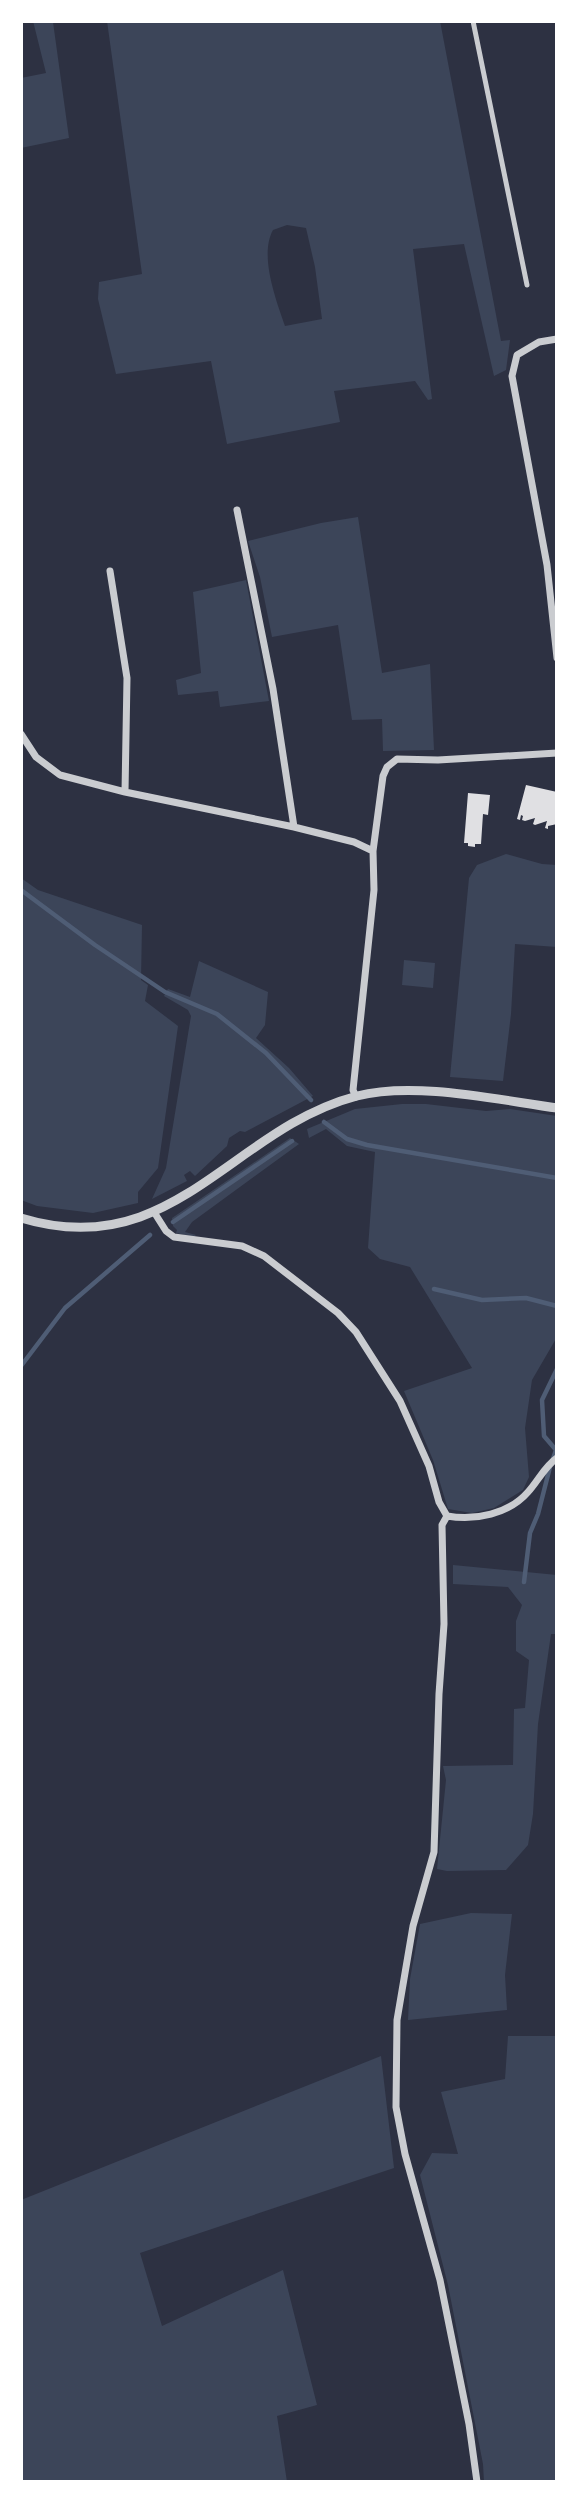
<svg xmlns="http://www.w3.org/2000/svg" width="578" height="2503" viewBox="0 0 578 2503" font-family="'Golos Text',sans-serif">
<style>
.green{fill:#3c4559;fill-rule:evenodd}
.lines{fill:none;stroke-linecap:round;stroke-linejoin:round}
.stream{stroke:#4f5d75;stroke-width:4.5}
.building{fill:#e0e0e3}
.pedestrian{stroke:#caccd0;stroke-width:5}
.minor{stroke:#caccd0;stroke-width:7}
.tertiary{stroke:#caccd0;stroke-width:9}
</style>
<rect width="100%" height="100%" fill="#2d3142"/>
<path class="green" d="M33 21H55L53 22 69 138 21 148V78L46 73Z
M107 21H440L501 341 510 340 506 370 494 376 464 244 413 249 432 399 428 400 415 381 334 391 340 422 227 444 211 361 116 374 98 299 99 282 142 274ZM287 225 306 228 315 267 322 319 285 326C276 300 259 255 273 230Z
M358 517 382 673 430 664 434 750 383 751 382 719 352 720 338 625 272 637 260 577 248 541 321 523Z
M246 580 269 701 220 707 218 691 178 695 176 680 201 673 193 592Z
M506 854 542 864 557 865V947L515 944 511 1014 503 1081 450 1077 469 878 477 865Z
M21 878 38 890 142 925 141 980 148 985 145 1001 178 1026 158 1168 138 1192V1203L93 1213 37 1206 21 1200Z
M404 960 435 963 433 988 402 985Z
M199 961 268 992 265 1025 256 1038 289 1068 313 1096 245 1132 240 1131 229 1138 227 1146 195 1176 190 1171 184 1175 187 1181 152 1199 166 1168 191 1016 188 1010 164 996 168 989 190 997Z
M402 1104H426L486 1111 510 1109 557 1116V1337L532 1380 525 1428 529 1477 523 1490 494 1508 472 1513 448 1509 433 1460 404 1391 472 1368 410 1267 380 1259 368 1248 375 1152 347 1146 326 1129 309 1138 307 1129 355 1109Z
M290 1138 299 1144 192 1222 185 1232 196 1235 194 1237 176 1233 177 1230 173 1226 172 1218Z
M453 1565 557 1575V1634H551L538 1724 533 1814 528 1845 506 1870 447 1871 437 1869 446 1780 443 1766 513 1765 514 1709 525 1708 529 1660 516 1651V1621L522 1605 508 1587 453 1584Z
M471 1913 512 1914 505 1975 507 2010 408 2020 410 1979 420 1924Z
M508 2036H557V2482H484L483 2464 448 2285 420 2175 432 2153 458 2154 441 2092 505 2079Z
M381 2056 394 2168 140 2253 162 2326 283 2270 317 2405 277 2416 287 2482H21V2200Z"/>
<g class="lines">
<path class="stream" d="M21 890 95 945 165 992 217 1014 266 1053 311 1100
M324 1122 347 1139 367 1145 557 1178
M173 1222 292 1141
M434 1289 482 1300 526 1298 557 1306
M21 1366 65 1308 150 1235
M553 1459 556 1450 544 1436 542 1400 557 1369
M524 1582 530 1533 538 1514 550 1467"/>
</g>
<path class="building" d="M526 785 557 792V824L548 826V829L545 828 547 821 535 825 533 824 535 818 525 821 522 820 523 816 521 815 520 820 517 819Z
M468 793 490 795 488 815 483 814 481 844H475V847L468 846V843H464Z"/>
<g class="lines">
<path class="pedestrian" d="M473 21 527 285"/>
<path class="minor" d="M557 339 539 342 517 355 512 376 547 565 557 658
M237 510 273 689 294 827
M110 571 127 678 125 792
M21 734 36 757 60 775 125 792 294 827 354 842 373 851 374 890 353 1090 356 1097
M373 851 383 776 387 767 397 759 438 760 557 753
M154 1212 166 1231 174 1237 242 1246 264 1256 338 1313 356 1332 400 1401 429 1466 439 1502 447 1516C475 1521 509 1514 528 1492 538 1481 545 1466 557 1458
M447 1516 442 1525 444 1624 439 1694 434 1852 413 1926 397 2020 396 2107 405 2154 440 2280 469 2424 477 2482"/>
<path class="tertiary" d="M21 1218C172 1264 231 1129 357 1096 415 1081 498 1100 557 1108"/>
</g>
<rect width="578" height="2503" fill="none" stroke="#ffffff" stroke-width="46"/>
</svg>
